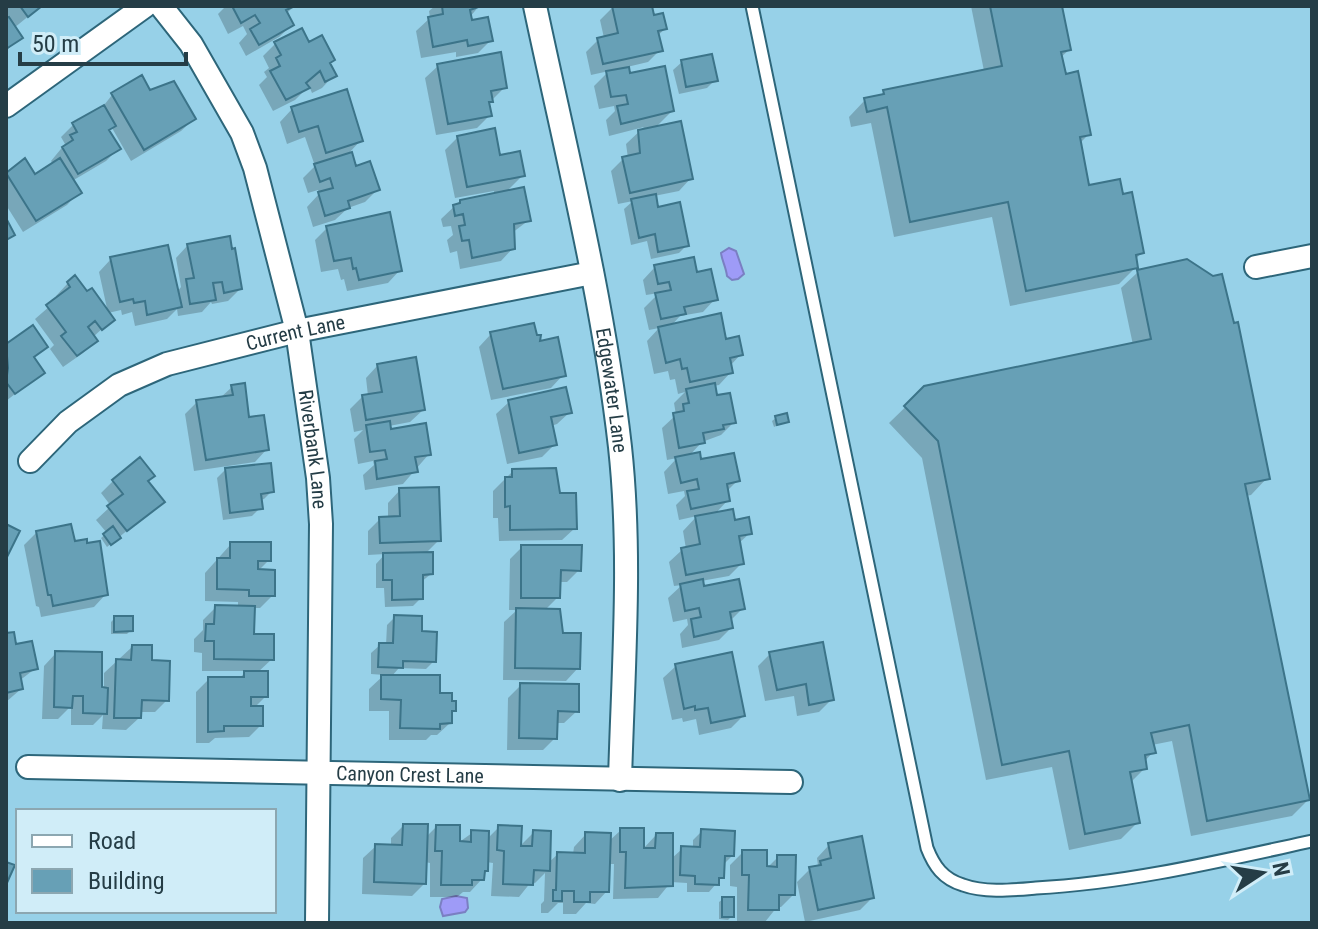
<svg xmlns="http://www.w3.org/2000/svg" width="1318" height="929" viewBox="0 0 1318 929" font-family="'Roboto Condensed',sans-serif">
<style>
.water{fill:#9e9bf7;stroke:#7a7fc2;stroke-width:2}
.shadow{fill:#0003}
.building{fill:#67a0b6;stroke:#3c7489;stroke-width:2}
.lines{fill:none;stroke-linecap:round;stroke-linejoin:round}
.service-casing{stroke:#2d667a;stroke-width:15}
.minor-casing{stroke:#2d667a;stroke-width:26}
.service{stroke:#fff;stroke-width:11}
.minor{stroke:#fff;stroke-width:22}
.labels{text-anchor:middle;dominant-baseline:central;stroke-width:6;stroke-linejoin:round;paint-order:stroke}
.street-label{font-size:20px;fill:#253d46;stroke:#d0edf8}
</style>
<rect width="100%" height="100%" fill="#97d1e8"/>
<path class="water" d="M729 248 736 251 744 274 738 279 732 280 727 276C726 267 722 261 721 253Z
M456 896 467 898 468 908 465 912 443 916 440 907 442 899Z"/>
<path class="shadow" d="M6 6H41L14 28 20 37 6 51V21L8 19Z
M226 6H294L286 14 292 25 279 37 246 56 239 43 247 34 243 26 228 34 218 14Z
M435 6H479L470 17 471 22 490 41 478 53 456 57V52L421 58 416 31 430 18 429 11Z
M614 6H650L652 18 665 29 657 36 660 50 648 62 627 67 629 75 672 111 654 129 691 178 679 191 654 196 657 209 687 245 679 253 651 259 647 241 631 245 624 209 633 201 618 204 611 171 623 159 628 158 626 144 644 127 609 136 606 120 615 111 614 106 599 109 594 86 609 71 591 75 586 52 598 40 604 38 600 20Z
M971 6H1060L1069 50 1060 58 1064 76 1089 134 1079 144 1088 187 1142 252 1135 260 1136 267 1119 284 1010 306 992 217 894 237 871 123 851 127 849 117 865 100 878 98 884 92 984 71Z
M301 31 308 45 328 64 334 75 322 88 312 93 309 86 295 100 273 111 259 85 267 77 264 72 269 68 263 56 275 44Z
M682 62 715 80 707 88 679 94 673 70Z
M438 66 505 87 488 104 490 115 477 128 436 135 425 78Z
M149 93 194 119 181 131 131 161 112 128 108 132 118 149 106 161 72 181 79 192 67 205 23 232 6 205V173L25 161 34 177 54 165 51 161 65 144 61 137 73 125 101 109 112 95Z
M292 109 361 140 350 152 355 168 377 190 365 202 348 208 335 220 313 227 307 207 319 194 318 190 308 193 303 178 315 166 305 137 287 144 280 122Z
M458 137 498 157 523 175 506 192 529 220 512 233 513 248 501 261 460 269 457 251 450 253 447 240 453 235 451 226 443 227 441 219 460 201 494 195V191L455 198 445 150Z
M327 228 400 270 388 283 347 291 344 279 341 280 338 269 321 272 315 240Z
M188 245 240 289 228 301 212 304 211 302 202 312 178 316 177 309 167 319 135 326 132 312 122 315 121 310 108 313 113 319 93 337 95 340 83 353 63 367 50 349 54 345 35 319 58 299 56 296 68 283 87 294 108 313 99 272 111 259 177 292 181 287 176 258Z
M655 267 696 275 715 299 703 312 680 316 671 326 725 341 741 354 730 366 731 372 719 385 713 386 715 398 734 422 721 435 702 442 689 456 738 480 726 492 728 500 714 515 733 522 750 533 738 544 742 563 729 576 701 581 703 589 743 608 730 621 731 628 719 640 682 648 680 634 688 625 687 619 673 622 668 598 682 585 674 586 669 562 682 550 686 549 683 531 697 516 679 520 676 505 685 496 684 491 668 494 664 472 677 458 667 460 662 428 676 415 674 403 685 392 678 394 675 379 670 380 668 371 654 374 647 341 659 328 649 330 644 308 659 293 646 295 643 280Z
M1138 272 1267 478 1251 495 1246 496 1308 800 1292 816 1191 836 1172 741 1152 745 1153 752 1144 762 1145 768 1130 783 1138 822 1121 839 1069 850 1052 767 986 780 922 458 889 423 925 388 1133 345 1121 288Z
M32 328V358L42 373 6 401V346Z
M491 334 538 344 563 375 551 388 491 400 479 347Z
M378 365 423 410 410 422 389 426 390 431 429 454 403 484 365 490 363 475 374 465 373 461 358 464 354 439 363 430 354 432 350 409 363 396H368L366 378Z
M232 387 247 419 267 449 255 462 194 471 185 414 197 402 220 398Z
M509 402 570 412 557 424 551 426 555 444 542 457 507 464 496 414Z
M776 418 787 421 774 427 772 421Z
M225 470 272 491 264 499 260 500V508L252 516 223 520 217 478Z
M513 471 558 495 575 528 562 540 499 541 498 518H493V491Z
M113 481 146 482 162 502 107 547 101 538 107 533 96 520 111 506 101 493Z
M400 490 439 540 425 554 431 574 421 582V598L413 606 385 607 384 588H376V564L385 554 368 555V531L380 519 388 518V503Z
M37 532 73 544 106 594 94 607 41 617 39 607 36 606 24 545Z
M231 544 269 560 258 571 273 595 260 608H252V636L272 659 257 673 266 696 254 708 261 725 249 737 215 738 209 743H196V692L209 679H239L246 671H202V653L194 652V639L203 630V620L216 607H238V602L205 601V573Z
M522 547 579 570 567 582H559L558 597 545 610 561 635 578 668 566 681 503 680 504 622 517 610H509L510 559Z
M395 617 420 633 434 661 426 669 399 668 391 677 438 695 454 710 450 715V723L437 735H431L426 740H389V711H369V689L384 675 371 674V653L380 645H386L387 625Z
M115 618 131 630 127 634H111V622Z
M6 635 36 668 19 681 21 689 6 702Z
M132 647 150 662 167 700 155 712H139V718L126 730 102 729 103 715 93 725H71V706L58 719H42L44 666 56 653 99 689 104 690V673Z
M770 654 831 700 819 712 797 716 794 696 765 701 758 666Z
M676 666 743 716 731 728 699 735 696 719 683 722 682 718 672 720 663 678Z
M521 685 577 711 564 723H555V738L543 750H507L508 698Z
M403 826 426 837 436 827 458 843 472 833 487 839 499 827 519 847 534 832 548 863 558 854H573L574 847 586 834 608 842 621 830 642 850 656 835 671 859 682 849H693V840L702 831 732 856 724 864 722 877 709 892H687V883L671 882 658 898 613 899 614 864H608L607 891 595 904 586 903 576 914H563V903H558L548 913H541V904L544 901 545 873 535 883 531 882 519 897 491 896 493 863 486 862 482 879 470 892H463L457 897H430V863L425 862 424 884 412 896 362 894 363 858 376 846H391V838Z
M829 845 872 898 860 910 805 922 797 882 810 869 818 866 817 858Z
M743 852 765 870 778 857 793 895 781 907H777L765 922H737V887L730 886V865Z
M723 899 732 916 728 920 719 919V902Z"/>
<path class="building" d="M20 6H42L28 17Z
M232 6H295L286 10 294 25 259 45 250 29 260 23 255 15 241 23Z
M442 6H481L470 10 472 20 488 17 493 41 468 46 467 40 433 47 428 17 443 14Z
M612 6H652L654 15 663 13 667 29 658 31 663 51 603 64 597 38 618 33Z
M990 6H1062L1071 50 1061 52 1066 74 1078 71 1091 135 1080 137 1089 185 1120 179 1123 194 1132 192 1144 253 1136 255 1138 268 1026 291 1008 202 910 222 887 107 867 112 864 98 884 94 883 90 1002 66Z
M9 17 23 38 6 49V18Z
M302 28 309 42 322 35 335 60 330 63 337 76 325 82 320 71 306 83 310 88 286 100 270 71 280 66 276 58 281 55 274 42Z
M501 52 507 88 491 91 493 102H489L492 116 448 124 437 64Z
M712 54 718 81 686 87 681 60Z
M665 66 674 111 621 124 617 106 628 104 626 95 611 97 606 71 629 67 630 73Z
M142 75 150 90 174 81 196 119 144 150 111 93Z
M347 89 363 141 326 153 318 126 299 132 291 107Z
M104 105 116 126 109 130 121 149 78 174 62 147 73 140 70 135 77 132 72 123Z
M681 121 693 179 630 193 622 157 640 153 638 130Z
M495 128 500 155 520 151 525 176 467 187 457 136Z
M352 152 356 166 370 161 380 190 348 201 350 208 325 216 318 192 333 188 330 178 320 182 314 164Z
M25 158 35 174 60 158 82 193 36 221 6 173Z
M524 187 531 221 514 224 515 249 472 258 469 240 462 241 459 226 465 225 463 214 455 216 453 205 460 203V200Z
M656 194 658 207 680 202 689 246 658 252 655 234 639 238 631 199Z
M390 212 402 271 359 280 356 268 353 269 351 258 334 261 326 226Z
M6 218 15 235 6 240Z
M230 236 232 249 235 248 242 289 224 293 222 282 213 283 216 300 190 304 186 279 194 278 187 244Z
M168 245 182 307 147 315 145 301 134 303 133 299 120 302 110 257Z
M694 257 697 272 711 269 718 300 684 307 686 314 661 319 655 293 671 290 669 282 658 284 654 265Z
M1187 259 1213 276 1222 274 1234 323 1238 322 1270 479 1245 484 1310 800 1207 821 1189 725 1151 733 1156 753 1145 755 1147 769 1130 772 1140 823 1085 834 1069 751 1002 765 938 441 904 406 924 386 1151 339 1137 270Z
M75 275 87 291 92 288 115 320 102 330 95 321 88 327 98 341 77 356 61 336 66 332 46 305 70 287 67 282Z
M721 313 726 339 739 336 743 355 730 358 733 373 690 382 687 368 682 369 680 359 666 363 658 327Z
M534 323 537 335H541L540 341 558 337 566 376 503 389 490 332Z
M33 325 48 347 34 357 45 373 15 394 6 382 8 368 6 344Z
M416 357 425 410 366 420 362 395 382 392 377 364Z
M245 383 249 417 264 415 269 450 206 460 196 400 233 395 231 385Z
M715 383 717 395 730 393 736 423 723 425 724 429 703 433 705 443 679 448 673 413 684 411 683 404 689 403 686 389Z
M566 387 572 413 551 417 557 445 519 453 508 400Z
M787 413 789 422 777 425 775 416Z
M390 421 391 429 426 423 431 455 415 457 418 472 377 479 375 461 387 459 385 450 370 452 366 425Z
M700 452 701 459 734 453 740 481 727 484 730 501 691 509 687 491 699 489 697 479 681 483 675 457Z
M140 457 155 476 148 481 165 502 127 531 107 506 123 494 112 480Z
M271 463 274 492 261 494 263 509 230 513 225 468Z
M556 468 560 493H576L577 529 510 530V506L505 507V477H512V469Z
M439 487 441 541 380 543 379 517 400 516 399 488Z
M733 509 735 520 749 517 752 534 739 536 744 564 686 575 681 548 700 544 695 516Z
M6 524 20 531 6 559Z
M71 524 75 541 87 539V543L100 541 108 595 53 606 51 595H48L36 531Z
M113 526 121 538 111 545 103 534Z
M230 542H271V561H258V569L275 570V596H249V590L217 589V558H230Z
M521 545H582L581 571 561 570 560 598H521Z
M433 552V574L423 575V599L392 600V580H383V553Z
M703 579 704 586 739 579 745 609 730 612 733 628 694 637 691 619 701 617 699 608 685 611 680 584Z
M215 605 255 606 254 634H274V660L214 659V641H205L206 624H214Z
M516 608 560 609 563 633H581L580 669 515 668Z
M394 615 422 616V631L437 632 436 662 403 661V668L378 667 379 643H393Z
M114 616H133V631L114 632Z
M14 632 16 644 32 641 38 669 20 673 23 689 6 693V633Z
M823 642 834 700 809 705 806 684 777 690 769 652Z
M132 645H152V660L170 661 169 701 142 700 141 718H114L116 659 131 660Z
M55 651 102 652V687L108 688 107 714 83 713V696H73L72 708 54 707Z
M732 652 745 716 711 723 708 708 695 710V706L684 709 675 664Z
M244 671H268V697H251V706H263V726H224V731L208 732V677H244Z
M381 675H440V693H452V701H456V711H452V723L440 724V729L400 728 401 700 381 699Z
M520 683 579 684V712L558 711 557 739 519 738Z
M403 824H428L426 884 374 882 375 844 402 845Z
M436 825H460V841L471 842V830L489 831 488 871H485L484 880H472V885H441L442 851H435Z
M498 825 522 826 521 846H532L533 830 551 831 550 871 534 870 533 885 503 884 504 851 497 850Z
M620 828H644V848H655L656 833H673V886L625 888 626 852H620Z
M701 829 735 831 734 856H725L724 878H719V885L695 884V876L680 875 681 846 700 847Z
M585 832 611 833 609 892H590V902H574V891H562V901H553V890H556L557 852 585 853Z
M862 836 874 898 818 910 809 867 821 865 820 861 831 858 828 843Z
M742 850H767V866L777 867V855H796L795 895H779V910H748L749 875H742Z
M6 862 15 865 6 885Z
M722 897H734V917H722Z"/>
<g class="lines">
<defs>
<path id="service" d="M752 6 927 848C934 866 943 879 963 885 985 893 1012 890 1036 888 1129 883 1220 861 1312 841"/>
<g id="minor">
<path id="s1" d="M161 6 191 44 242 133 255 168 297 331 318 478 321 524 317 923"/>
<path id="s2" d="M535 6C566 152 603 298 620 447 632 557 623 670 620 780"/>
<path d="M6 106 145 6"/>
<path d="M1256 267 1312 256"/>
<path id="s3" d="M30 461 68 422 119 385 167 364 297 331 592 273"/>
<path id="s4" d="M28 767 791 782"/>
</g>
</defs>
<use href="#service" class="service-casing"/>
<use href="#minor" class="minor-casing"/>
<use href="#service" class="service"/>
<use href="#minor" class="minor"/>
</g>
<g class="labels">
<g class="street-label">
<text stroke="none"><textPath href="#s3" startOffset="302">Current Lane</textPath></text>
<text stroke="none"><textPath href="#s2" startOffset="392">Edgewater Lane</textPath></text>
<text stroke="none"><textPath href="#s1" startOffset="476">Riverbank Lane</textPath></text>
<text stroke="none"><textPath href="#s4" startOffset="382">Canyon Crest Lane</textPath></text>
</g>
</g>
<rect width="1318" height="929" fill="none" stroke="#253d46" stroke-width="16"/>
<rect x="16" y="809" width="260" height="104" fill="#d0edf8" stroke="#8ca7b1" stroke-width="2"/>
<rect x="32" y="835" width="40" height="12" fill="#ffffff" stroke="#8ca7b1" stroke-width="2"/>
<text x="88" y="849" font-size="24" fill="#253d46">Road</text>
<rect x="32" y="869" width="40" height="24" fill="#67a0b6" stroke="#8ca7b1" stroke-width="2"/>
<text x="88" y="889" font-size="24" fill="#253d46">Building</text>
<g transform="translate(1262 873) rotate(78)" stroke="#d0edf8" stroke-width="6" paint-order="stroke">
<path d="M0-6L14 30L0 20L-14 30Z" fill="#253d46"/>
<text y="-12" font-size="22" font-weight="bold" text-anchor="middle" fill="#253d46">N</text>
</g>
<path d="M20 52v12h166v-12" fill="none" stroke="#253d46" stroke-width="4"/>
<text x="32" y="52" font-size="24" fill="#253d46" stroke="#d0edf8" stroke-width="6" paint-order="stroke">50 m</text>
</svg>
